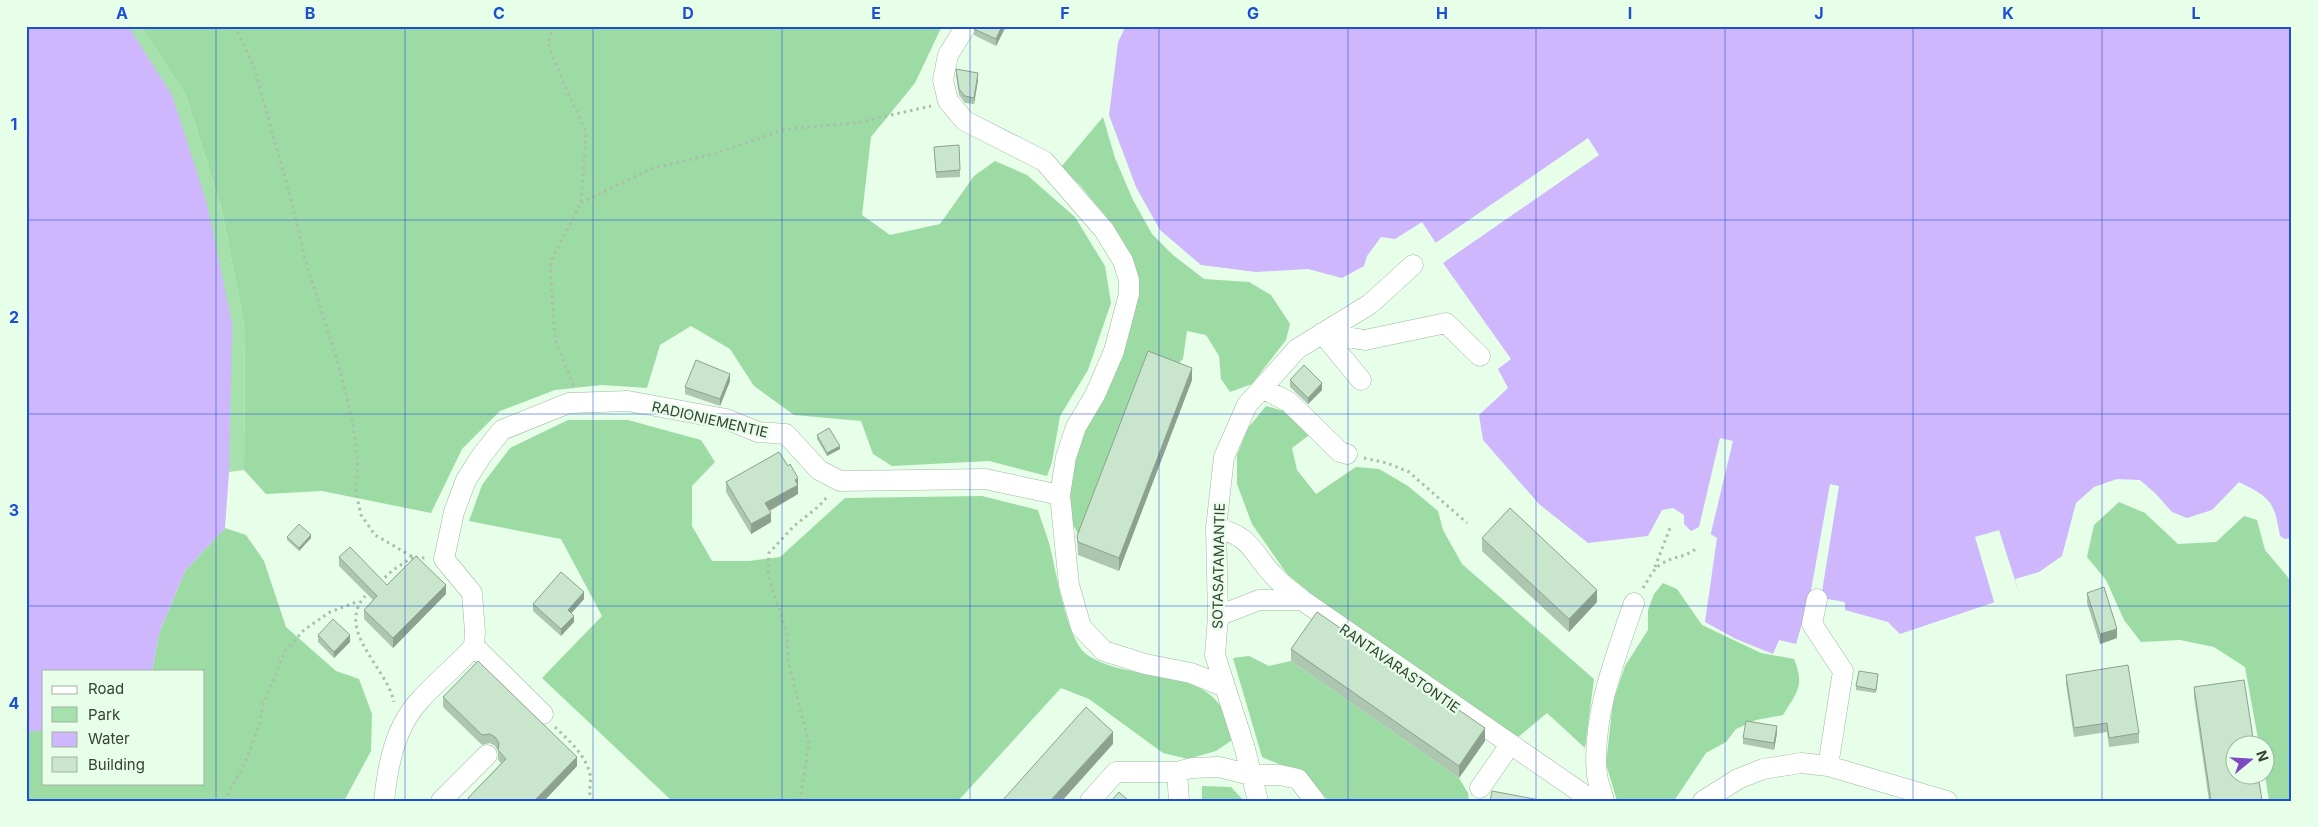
<svg xmlns="http://www.w3.org/2000/svg" width="2318" height="827" viewBox="0 0 2318 827" font-family="Inter,sans-serif">
<style>
.green{fill:#a6e1ad}
.forest{fill:#9ddba4}
.water{fill:#ceb7fc}
.pier{fill:#e7fee8}
.lines{fill:none;stroke-linecap:round;stroke-linejoin:round}
.minor-casing{stroke:#9eb9a0;stroke-width:21}
.path{stroke:#abbeac;stroke-width:3;stroke-dasharray:2.5 4;stroke-linecap:butt}
.minor{stroke:#fff;stroke-width:20}
.wall{fill:#adc6af}
.shaded-wall{fill:#8da18f}
.building{fill:#c9e6cc;stroke:#8da18f}
.grid{fill:none;stroke:#1d4ed8;stroke-width:1;stroke-opacity:0.55}
.labels{text-anchor:middle;dominant-baseline:central;stroke-width:4.5;stroke-linejoin:round;paint-order:stroke}
.street-label{font-size:14px;fill:#354036;stroke:#e7fee8}
.neatline{fill:none;stroke:#1d4ed8;stroke-width:2}
.grid-label{font-size:16px;text-anchor:middle;font-weight:bold;fill:#1d4ed8}
</style>
<rect width="100%" height="100%" fill="#e7fee8"/>
<path class="green" d="M107 26H141L186 96 222 211 245 329 244 470 229 472 213 465Z"/>
<path class="forest" d="M141 26H942L915 83 871 137 862 215 890 235 940 224 974 176 995 161 1027 175 1075 217 1105 266 1111 303 1088 370 1060 416 1052 462 1047 476 989 461 892 466 873 454 861 421 794 415 754 386 730 349 691 326 660 345 647 388 602 385 555 390 500 411 462 449 431 513 322 491 266 494 244 470 245 329 222 211 186 96Z
M1103 117 1115 158 1133 200 1152 234 1173 255 1204 279 1249 282 1271 295 1290 324 1286 340 1252 384 1230 392 1221 379 1219 356 1206 335 1187 331 1183 359 1175 367 1146 359 1078 534 1071 521 1068 483 1077 443 1137 274 1114 226 1079 184 1061 167Z
M1266 406 1291 413 1312 433 1292 448 1297 470 1316 494 1356 467 1379 469 1408 486 1438 511 1443 530 1462 564 1594 679 1585 748 1547 713 1517 738 1325 605 1287 574 1252 524 1237 484V455L1248 428Z
M568 420H628L701 440 715 462 692 486V526L712 561H749L780 557 845 498 982 496 1038 510C1041 521 1046 532 1049 543 1056 569 1066 638 1086 654 1123 681 1193 668 1219 704 1227 715 1229 728 1232 740L1216 751 1188 759 1163 753 1089 699 1061 688 958 801H672L542 678 602 616 561 539 469 521 482 485 510 448Z
M2119 502 2145 513 2178 544 2216 542 2244 516 2257 520 2265 550 2292 582V801H2269L2265 775 2266 744H2259L2245 667 2214 647 2180 640 2141 642 2124 620 2106 580 2087 557 2094 525Z
M225 528 246 535 264 561 286 627 336 671 359 679 372 714 371 751 344 801H26V731H44V783H204V671H152L159 633 185 571Z
M1663 583 1677 589 1702 625 1761 653 1794 659C1805 686 1797 692 1783 715L1756 720 1736 729 1726 742 1706 753 1674 801H1617L1606 764 1613 702 1625 666 1648 630V610L1654 594Z
M1249 656 1269 666 1291 661 1459 778 1468 793 1469 801H1328L1308 776 1262 757 1233 658Z
M1202 786 1231 787 1244 801H1202Z"/>
<path class="water" d="M26 26H128L172 95 207 204 232 324 229 472 225 528 185 571 159 633 152 671H44V731H26Z
M1126 26H2292V538L2285 539 2280 536C2274 501 2271 498 2239 482L2212 510 2187 518 2172 512 2155 493 2140 480 2117 479 2094 487 2076 503 2062 556 2039 572 2015 579 2019 594 1900 634 1888 622 1845 610V602L1810 596 1796 644 1779 640 1773 654 1736 639 1705 622 1717 538 1699 527 1691 531 1684 524V515L1673 508 1662 510 1648 536 1588 543 1539 504 1483 440 1479 415 1508 388 1498 369 1511 359 1443 263 1447 260 1422 222 1395 239 1381 237 1367 256 1364 266 1342 278 1308 269 1256 272 1201 265 1160 230 1136 187 1109 115 1118 42Z"/>
<path class="pier" d="M1588 138 1599 155 1440 265 1444 259 1434 244Z
M1720 438 1733 441 1710 537 1698 531Z
M1830 484 1839 486 1821 598 1810 596Z
M1999 530 2020 596 1995 605 1975 537Z"/>
<g class="lines">
<defs>
<path id="minor" d="M966 26 948 55 943 80 948 101 965 121 1044 161 1104 230 1123 261 1129 280V294L1114 351 1095 395 1076 427 1066 457 1060 495 1069 585 1081 627 1104 651 1145 664 1191 673 1225 687
M1322 333 1365 340 1446 323 1480 356
M1322 333 1361 380
M1262 388 1289 402 1340 452 1347 454
M1216 528C1253 536 1252 554 1275 577 1283 586 1293 592 1302 600L1593 801
M1817 599 1812 624 1843 671 1828 766
M1218 616 1259 600H1302
M474 646 543 714
M1177 772 1179 801
M1480 788 1510 745
M384 801C388 764 395 725 422 698 438 680 458 665 474 646L475 632 472 593 444 559 454 512 466 480 482 455 502 430 569 403 628 401 726 419 758 432 786 434 819 470 840 481 985 479 1060 495
M441 801 487 755
M1090 801 1116 772H1177L1191 768 1219 767 1251 775H1280L1298 779 1315 801
M1258 801 1245 749 1215 655 1218 616 1216 528 1224 457 1247 405 1297 349 1370 304 1413 265
M1604 801C1602 792 1598 783 1597 775 1591 719 1616 655 1634 603
M1703 801 1738 779 1763 769 1801 763 1828 766 1947 801"/>
</defs>
<use href="#minor" class="minor-casing"/>
<path class="path" d="M235 26 254 67 292 203 305 259 339 366 352 419 358 460 356 493 361 515 375 535 413 557 426 558
M553 26 548 44 564 84 586 132 581 203 550 263 555 340 574 386
M581 203 650 169 717 153 786 129 856 123 931 106
M1364 458 1387 463 1409 472 1467 523
M1655 567 1670 528
M380 582 393 570 413 557
M1643 588C1649 579 1653 568 1663 563 1676 555 1684 559 1698 547
M370 591C330 627 386 665 394 702
M555 727C569 741 585 754 590 774 592 784 587 792 592 801
M224 801 244 765 259 726 263 705 285 651 304 630 330 612 359 601
M800 801 809 744 788 661 787 633 768 575 769 553 794 526 819 506 828 496"/>
<use href="#minor" class="minor"/>
</g>
<path class="wall" d="M1006 26 996 46 974 35V29Z
M956 69 978 80 974 104 965 103 959 95 956 76Z
M934 147 960 170V177L936 178Z
M1192 380 1119 571 1078 555 1077 536Z
M1290 380 1322 390 1308 404 1290 387Z
M730 381 720 406 685 394V387Z
M817 435 840 449 827 456 817 439Z
M788 466 798 478V494L770 511 771 522 751 534 726 492V482Z
M287 537 311 538 299 551 287 540Z
M1482 538 1597 602 1569 632 1482 551Z
M339 557 387 585 446 594 393 648 364 619V610L373 600 339 566Z
M2087 593 2117 638 2100 644 2087 603Z
M584 599 571 613 574 622 561 636 533 611V604Z
M318 635 350 642 334 658 318 642Z
M1291 649 1485 741 1459 778 1291 661Z
M2066 675 2139 733V743L2109 747 2107 732 2074 737 2066 684Z
M1878 678 1876 693 1856 690V686Z
M2194 687 2262 801H2209L2194 697Z
M443 697 577 766 544 801H468V798L501 763 498 760V751L495 746 490 743 482 745 443 707Z
M1777 733 1774 750 1743 744V738Z"/>
<path class="shaded-wall" d="M1002 26H1006L996 46V39Z
M978 73V80L974 104V98Z
M1192 368V380L1119 571V558Z
M730 374V381L720 406V399Z
M1322 383V390L1308 404V398Z
M840 446V449L827 456V453Z
M798 478V494L765 513V503Z
M771 513V522L751 534V524Z
M311 535V538L299 551V548Z
M446 585V594L393 648V638Z
M1597 590V602L1569 632V619Z
M584 592V599L568 617V610Z
M574 616V622L561 636V629Z
M2117 629V638L2100 644V634Z
M350 635V642L334 658V652Z
M1777 726V733L1774 750V743Z
M1485 728V741L1459 778V766Z
M1113 732V744L1062 801H1050Z
M577 757V766L544 801H534Z"/>
<path class="building" d="M975 26H1002L996 39 974 29Z
M956 69 978 73 974 98 965 96 959 89Z
M959 145 960 170 936 172 934 147Z
M1148 351 1192 368 1119 558 1078 542 1077 536Z
M696 360 730 374 720 399 685 387Z
M1304 365 1322 383 1308 398 1290 380Z
M829 428 840 446 827 453 817 435Z
M779 452 788 466 790 464 798 478 795 480 798 485 765 503 771 513 751 524 726 482Z
M1510 508 1597 590 1569 619 1482 538Z
M299 524 311 535 299 548 287 537Z
M350 547 387 585 416 556 446 585 393 638 364 610 377 596 339 557Z
M561 572 584 592 568 610 574 616 561 629 533 604Z
M2104 587 2117 629 2100 634 2087 593Z
M1317 612 1485 728 1459 766 1291 649Z
M333 619 350 635 334 652 318 635Z
M478 661 577 757 534 801H471L468 798 506 759 498 750 499 743 495 737 490 734 482 735 443 697Z
M2128 665 2139 733 2109 738 2107 723 2074 728 2066 675Z
M1859 671 1878 674 1876 690 1856 686Z
M2244 680 2254 744H2236V774H2258L2262 801H2211L2194 687Z
M1086 707 1113 732 1050 801H1002Z
M1746 721 1777 726 1774 743 1743 738Z
M1492 791 1545 801H1490Z
M1119 792 1129 801H1111Z"/>
<path class="grid" d="M216 26V801M405 26V801M593 26V801M782 26V801M970 26V801M1159 26V801M1348 26V801M1536 26V801M1725 26V801M1913 26V801M2102 26V801M26 220H2292M26 414H2292M26 606H2292"/>
<g class="labels">
<g class="street-label">
<text transform="translate(710 419) rotate(13)">RADIONIEMENTIE</text>
<text transform="translate(1218 566) rotate(-89)">SOTASATAMANTIE</text>
<text transform="translate(1400 668) rotate(35)">RANTAVARASTONTIE</text>
</g>
</g>
<rect width="2318" height="827" fill="none" stroke="#e7fee8" stroke-width="55"/>
<rect x="42" y="670" width="162" height="115" fill="#e7fee8" stroke="#a0b2a1"/>
<rect x="52" y="686" width="25" height="8" fill="#ffffff" stroke="#a0b2a1"/>
<text x="88" y="694" font-size="15" fill="#354036">Road</text>
<rect x="52" y="707" width="25" height="15" fill="#a6e1ad" stroke="#a0b2a1"/>
<text x="88" y="720" font-size="15" fill="#354036">Park</text>
<rect x="52" y="732" width="25" height="15" fill="#ceb7fc" stroke="#a0b2a1"/>
<text x="88" y="744" font-size="15" fill="#354036">Water</text>
<rect x="52" y="757" width="25" height="15" fill="#c9e6cc" stroke="#a0b2a1"/>
<text x="88" y="770" font-size="15" fill="#354036">Building</text>
<g transform="translate(2250 760) rotate(72)"><circle r="24" fill="#e7fee8" stroke="#a0b2a1"/>
<path d="M0-4L9 19L0 12L-9 19Z" fill="#7e4ac2"/>
<text y="-8" font-size="14" font-weight="bold" text-anchor="middle" fill="#354036">N</text>
</g>
<rect x="28" y="28" width="2262" height="772" class="neatline"/>
<g class="grid-label">
<text x="122" y="19">A</text>
<text x="310" y="19">B</text>
<text x="499" y="19">C</text>
<text x="688" y="19">D</text>
<text x="876" y="19">E</text>
<text x="1065" y="19">F</text>
<text x="1253" y="19">G</text>
<text x="1442" y="19">H</text>
<text x="1630" y="19">I</text>
<text x="1819" y="19">J</text>
<text x="2008" y="19">K</text>
<text x="2196" y="19">L</text>
<text x="14" y="130">1</text>
<text x="14" y="323">2</text>
<text x="14" y="516">3</text>
<text x="14" y="709">4</text>
</g>
</svg>
